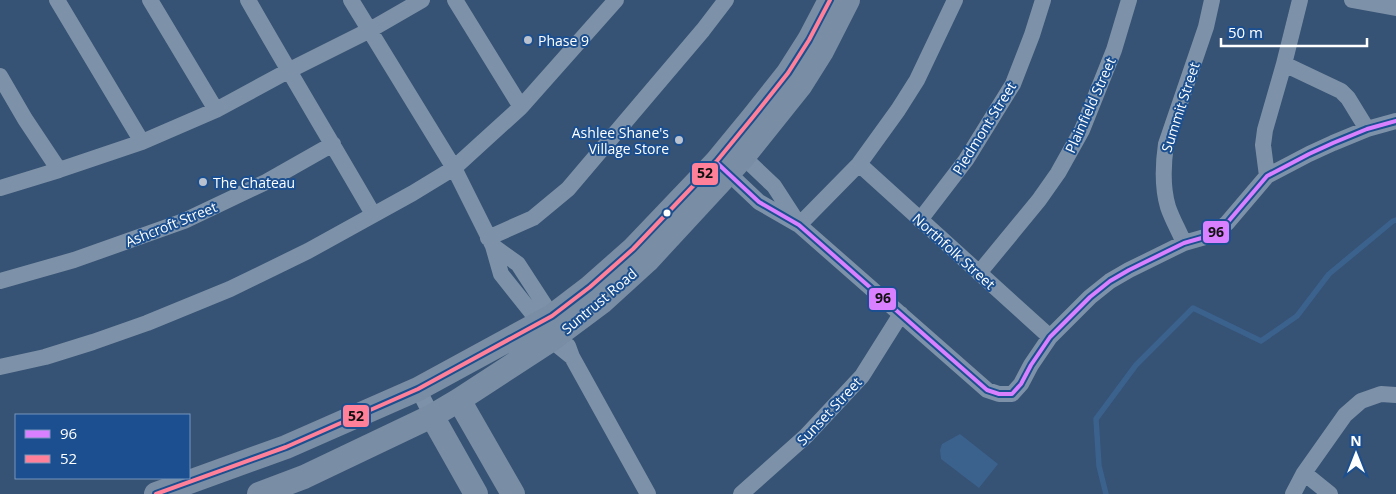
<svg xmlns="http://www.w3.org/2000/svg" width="1396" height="494" viewBox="0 0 1396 494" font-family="'Open Sans',sans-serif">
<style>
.water{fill:#3b618d}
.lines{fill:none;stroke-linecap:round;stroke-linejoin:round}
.stream{stroke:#3b618d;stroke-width:5.5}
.street{stroke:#7d92a8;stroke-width:16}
.secondary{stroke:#798da4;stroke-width:24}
.bus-1-casing{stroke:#1b4f8f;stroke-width:8}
.bus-2-casing{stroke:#1b4f8f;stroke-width:8}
.bus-1{stroke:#d880ff;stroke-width:4}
.bus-2{stroke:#ff8098;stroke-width:4}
.poi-dot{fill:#b9c2ce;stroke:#1b4f8f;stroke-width:2}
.bus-dot{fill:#fff;stroke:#1b4f8f;stroke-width:2}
.labels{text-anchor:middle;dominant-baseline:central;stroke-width:4;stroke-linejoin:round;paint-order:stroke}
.poi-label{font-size:14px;fill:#fff;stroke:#1b4f8f;text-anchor:start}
.street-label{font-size:14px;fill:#fff;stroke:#1b4f8f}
.line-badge{stroke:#1b4f8f;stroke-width:2}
.pale-badge-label{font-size:14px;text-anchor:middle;font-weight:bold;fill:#111}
</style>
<rect width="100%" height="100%" fill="#365274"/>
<path class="water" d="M960 434 998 464 979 488 941 459 940 450 942 444Z"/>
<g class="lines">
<path class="stream" d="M1106 494 1099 466 1096 419 1136 365 1193 308 1261 341 1297 316 1329 274 1393 221 1396 220"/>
<path class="street" d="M57 0 142 142
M150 0 216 110
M248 0C289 72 332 143 373 214
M351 0 454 168 493 246 501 274 540 323 551 340 572 357
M455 0 521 107
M1352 0 1396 8
M1284 64 1341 91 1348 98 1367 129
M0 76 25 119 59 170
M737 151 774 186 798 223
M859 164 1050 337
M722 167 759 202 799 225 987 390 999 394H1012L1021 384 1031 365 1050 337 1090 297 1110 281 1129 270 1184 243 1212 235 1227 223 1267 176 1309 154 1333 143 1367 129 1396 121
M1267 176 1263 145 1265 130 1284 64 1300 0
M0 188 59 170 142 142 216 110 288 71 370 30 422 0
M920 220 966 160 1013 84 1032 35 1043 0
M799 225 859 164 898 110 917 80 955 0
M488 238 533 218 568 189 703 30 726 0
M1184 243C1179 231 1172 219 1168 207 1162 187 1163 165 1166 144L1206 27 1212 0
M493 246 518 264 557 324
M979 273 1039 200 1058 173 1082 130 1114 50 1129 0
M0 281 74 260 184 221 266 182 333 144
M568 346 572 357 648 494
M0 367 45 357 93 342 147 323 230 289 308 251 413 193 454 168 521 107 616 0
M418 389 432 416
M1304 473 1330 494
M741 494 806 436 862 376 901 314
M1293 494 1304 473 1345 415 1361 401 1381 394 1396 395"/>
<path class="secondary" d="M459 400 513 494
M432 416 476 494
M156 494 286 447 418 389 552 316 590 287 633 249 716 162 753 117 788 73 809 40 830 0
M259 494 304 477 432 416 459 400 551 340 602 302 647 261 744 156 800 86 822 51 848 0"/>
<defs>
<path id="bus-1" d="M716 162 759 202 799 225 987 390 999 394H1012L1021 384 1031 365 1050 337 1090 297 1110 281 1129 270 1184 243 1212 235 1227 223 1267 176 1309 154 1333 143 1367 129 1396 121"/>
<path id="bus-2" d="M156 494 286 447 418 389 552 316 590 287 633 249 716 162 753 117 788 73 809 40 830 0"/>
</defs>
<use href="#bus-1" class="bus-1-casing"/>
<use href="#bus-2" class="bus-2-casing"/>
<use href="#bus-1" class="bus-1"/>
<use href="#bus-2" class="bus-2"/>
</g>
<g class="poi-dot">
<circle cx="528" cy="40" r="5"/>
<circle cx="679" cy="140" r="5"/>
<circle cx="203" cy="182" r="5"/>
</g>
<circle class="bus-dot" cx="667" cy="213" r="4.5"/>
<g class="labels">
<g class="poi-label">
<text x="538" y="40">Phase 9</text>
<text x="669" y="132" text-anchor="end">Ashlee Shane's<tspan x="669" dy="16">Village Store</tspan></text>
<text x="213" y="182">The Chateau</text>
</g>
<g class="street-label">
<text transform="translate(1090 105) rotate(-66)">Plainfield Street</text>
<text transform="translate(1180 107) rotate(-72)">Summit Street</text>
<text transform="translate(984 128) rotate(-58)">Piedmont Street</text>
<text transform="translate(171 224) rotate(-22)">Ashcroft Street</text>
<text transform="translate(954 251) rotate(42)">Northfolk Street</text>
<text transform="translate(599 301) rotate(-40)">Suntrust Road</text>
<text transform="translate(829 411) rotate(-47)">Sunset Street</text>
</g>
</g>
<g class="line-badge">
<rect x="691" y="162" width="28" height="24" rx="5" fill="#ff8098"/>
<rect x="1202" y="220" width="28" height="24" rx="5" fill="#d880ff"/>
<rect x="868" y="287" width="29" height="24" rx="5" fill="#d880ff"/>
<rect x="342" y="404" width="28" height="24" rx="5" fill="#ff8098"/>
</g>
<g class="pale-badge-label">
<text x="705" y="178">52</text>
<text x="1216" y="237">96</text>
<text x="883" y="303">96</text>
<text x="356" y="421">52</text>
</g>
<rect x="15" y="414" width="175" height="65" fill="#1b4f8f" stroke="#7695bc"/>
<rect x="25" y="430" width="25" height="8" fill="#d880ff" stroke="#7695bc"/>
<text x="60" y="439" font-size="15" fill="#ffffff">96</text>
<rect x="25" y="455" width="25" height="8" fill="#ff8098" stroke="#7695bc"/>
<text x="60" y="464" font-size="15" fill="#ffffff">52</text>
<g transform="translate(1356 454)" stroke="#1b4f8f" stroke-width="4" paint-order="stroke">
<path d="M0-4L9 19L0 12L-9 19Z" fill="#ffffff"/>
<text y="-8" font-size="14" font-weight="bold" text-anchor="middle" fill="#ffffff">N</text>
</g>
<path d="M1221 38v8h146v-8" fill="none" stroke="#ffffff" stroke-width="2.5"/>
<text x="1228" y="38" font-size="15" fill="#ffffff" stroke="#1b4f8f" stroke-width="4" paint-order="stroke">50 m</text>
</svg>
